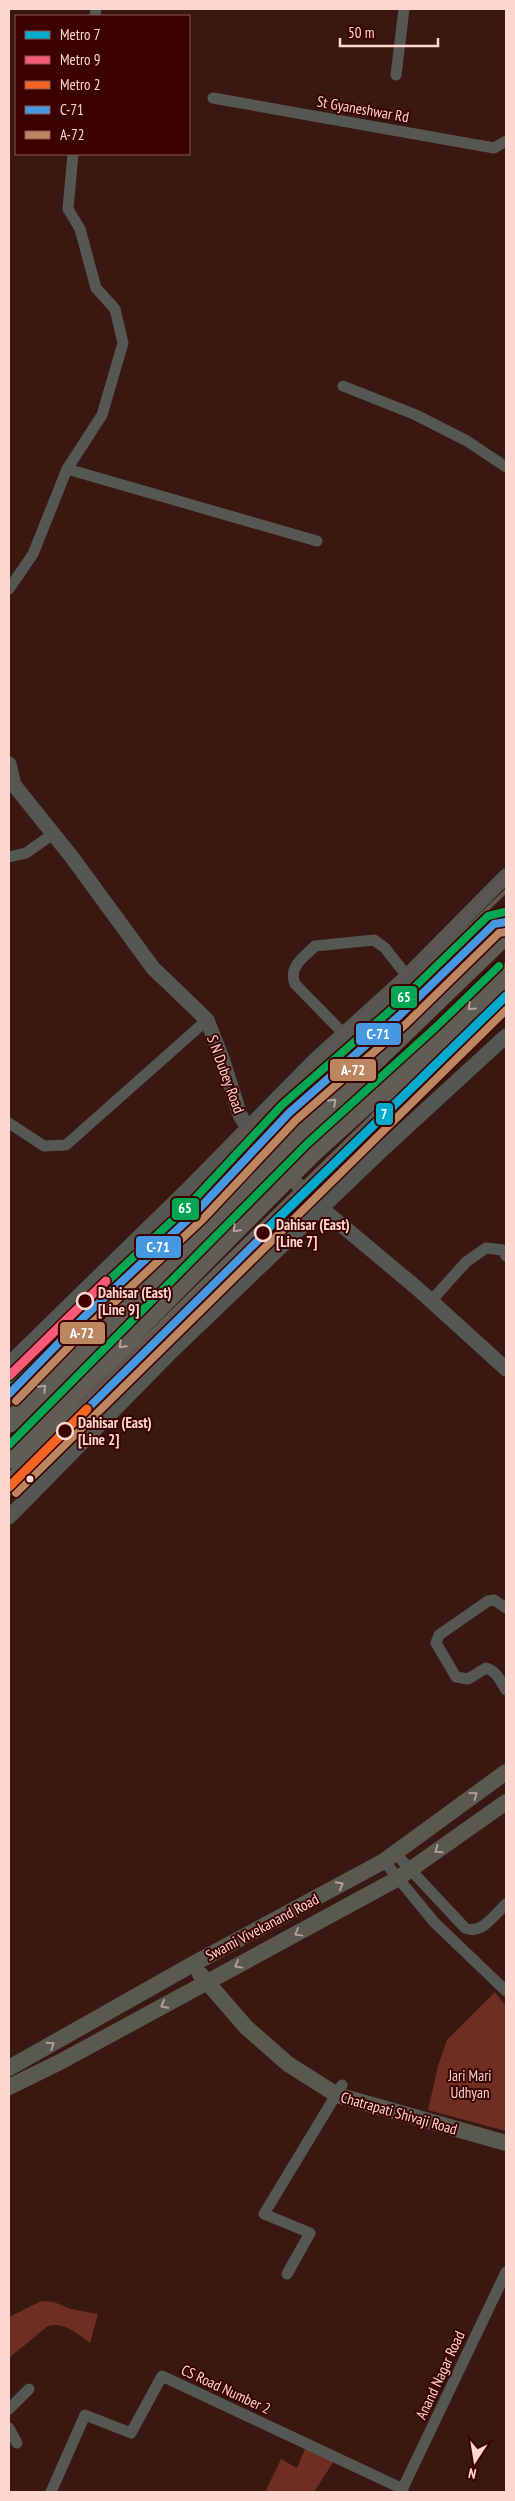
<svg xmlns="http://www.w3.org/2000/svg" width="515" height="2501" viewBox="0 0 515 2501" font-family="'PT Sans Narrow',sans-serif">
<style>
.green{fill:#6e2e21}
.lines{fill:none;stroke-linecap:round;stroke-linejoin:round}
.minor{stroke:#555852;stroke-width:11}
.tertiary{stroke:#555852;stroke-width:15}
.secondary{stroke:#595951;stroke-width:16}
.trunk{stroke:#605d56;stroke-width:20}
.rail{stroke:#625550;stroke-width:4}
.trunk-bridge{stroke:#605d56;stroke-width:20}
.bus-1-casing{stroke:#3c0200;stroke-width:11}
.bus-2-casing{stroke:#3c0200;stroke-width:11}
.bus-3-casing{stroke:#3c0200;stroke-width:11}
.bus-1{stroke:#4699e1;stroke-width:8}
.bus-2{stroke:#bb8660;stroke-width:8}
.bus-3{stroke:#00a651;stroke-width:8}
.metro-1-casing{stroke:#3c0200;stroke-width:12}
.metro-2-casing{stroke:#3c0200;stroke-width:12}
.metro-3-casing{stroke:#3c0200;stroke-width:12}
.metro-1{stroke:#00a9ce;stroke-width:9}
.metro-2{stroke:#f75a77;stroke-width:9}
.metro-3{stroke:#f26522;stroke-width:9}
.oneway{stroke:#b6a098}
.oneway2{stroke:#b39e96}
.stop-dot{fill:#3c0200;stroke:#fdd7ce;stroke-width:2.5}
.bus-dot{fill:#fdd7ce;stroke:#3c0200;stroke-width:2}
.labels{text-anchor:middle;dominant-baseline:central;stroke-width:4;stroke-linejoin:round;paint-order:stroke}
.street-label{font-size:15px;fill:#fdd7ce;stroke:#3c0200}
.stop-label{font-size:15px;font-weight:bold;fill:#fdd7ce;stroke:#3c0200;text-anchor:start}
.park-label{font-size:15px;fill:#efd4ce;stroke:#3c0200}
.line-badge{stroke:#3c0200;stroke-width:2}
.badge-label{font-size:14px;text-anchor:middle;font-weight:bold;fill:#fff}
</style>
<rect width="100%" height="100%" fill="#391812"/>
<path class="green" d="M495 1992 506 2006V2131L428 2110 438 2066 447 2040Z
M41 2301 54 2302 71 2309 98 2314 90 2343C78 2334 64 2321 48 2326L10 2357 9 2317Z
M305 2449 334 2461 314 2492H272L266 2490 281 2459 297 2468Z"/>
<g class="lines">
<path class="minor" d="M95 16 96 9
M396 75 404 9
M213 98 494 148 506 141
M343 386 416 415 467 441 506 467
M67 469 317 541
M9 589 33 554 67 469 102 415 123 343 115 309 96 288 80 229 68 209 73 154
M9 857 26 853 53 834
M344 1034 295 984C288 967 303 958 315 946L374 940 385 948 407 976
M9 1123 44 1146 66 1145 207 1020
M431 1301 466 1262 486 1248 503 1250 506 1256
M506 1608 494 1600 488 1601 439 1635 436 1643 456 1677 468 1679 486 1668C497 1671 501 1682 506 1690
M395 1853 465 1928C482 1935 494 1915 506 1904
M384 1861 434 1922 506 1991
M287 2274 310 2233 264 2214 342 2085
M9 2409 29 2389
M9 2428 17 2443
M51 2492 85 2415 131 2433 162 2376 403 2489
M401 2492 506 2272"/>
<path class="tertiary" d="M9 764 14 785 71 856 153 968 207 1020 222 1058 240 1115 258 1145 321 1208 418 1289 506 1369
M9 1364 187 1190 315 1060 402 981 506 876
M9 1517 173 1350 383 1149 506 1036"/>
<path class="secondary" d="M200 1974 246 2027 288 2064 337 2095 506 2143
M9 2068 193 1964 384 1861 506 1772
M9 2087 60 2062 397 1879 506 1802"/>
<path class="trunk" d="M298 1135 506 934
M314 1151 442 1035 506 973
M9 1394 83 1318 196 1212 289 1113 399 1016 494 924 506 922
M9 1423 253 1179
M9 1459 270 1195
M9 1486 101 1393 506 996"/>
<path class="rail" d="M226 1149 506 875
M233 1156 506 891
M78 1404 263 1233
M87 1409 269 1240"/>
<path class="trunk-bridge" d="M253 1179 298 1135
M270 1195 314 1151"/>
<defs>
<path id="bus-1" d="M9 1394 83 1318 196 1212 289 1113 399 1016 494 924 506 922
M9 1486 506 996"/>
<path id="bus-2" d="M16 1401 90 1325 203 1219 296 1120 406 1024 499 933 506 932
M16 1493 506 1010"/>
<path id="bus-3" d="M9 1380 76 1311 189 1205 282 1105 392 1009 488 916 504 912
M9 1445 307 1144 435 1028 499 966"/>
</defs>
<use href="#bus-1" class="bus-1-casing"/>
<use href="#bus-2" class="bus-2-casing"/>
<use href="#bus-3" class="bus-3-casing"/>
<use href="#bus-1" class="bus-1"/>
<use href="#bus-2" class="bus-2"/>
<use href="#bus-3" class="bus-3"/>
<defs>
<path id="metro-1" d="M263 1233 506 996"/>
<path id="metro-2" d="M9 1376 106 1281"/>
<path id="metro-3" d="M9 1487 87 1409"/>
</defs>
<use href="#metro-1" class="metro-1-casing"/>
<use href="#metro-2" class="metro-2-casing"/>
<use href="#metro-3" class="metro-3-casing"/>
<use href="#metro-1" class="metro-1"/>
<use href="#metro-2" class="metro-2"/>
<use href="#metro-3" class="metro-3"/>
</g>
<defs><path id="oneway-chevron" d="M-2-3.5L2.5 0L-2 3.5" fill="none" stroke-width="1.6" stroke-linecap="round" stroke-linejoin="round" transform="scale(1.25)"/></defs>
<g class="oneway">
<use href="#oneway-chevron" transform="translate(471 1007) rotate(136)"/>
<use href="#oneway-chevron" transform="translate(333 1102) rotate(-44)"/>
<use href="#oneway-chevron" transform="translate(236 1229) rotate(135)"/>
<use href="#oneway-chevron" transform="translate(122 1345) rotate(135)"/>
<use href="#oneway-chevron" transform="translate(43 1388) rotate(-45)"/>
</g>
<g class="oneway2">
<use href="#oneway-chevron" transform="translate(474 1795) rotate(-36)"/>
<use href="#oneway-chevron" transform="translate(438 1850) rotate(145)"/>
<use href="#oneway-chevron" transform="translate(340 1885) rotate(-28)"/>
<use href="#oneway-chevron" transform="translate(298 1933) rotate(151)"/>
<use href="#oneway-chevron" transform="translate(238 1965) rotate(151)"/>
<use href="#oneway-chevron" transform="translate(164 2005) rotate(152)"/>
<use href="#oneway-chevron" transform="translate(51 2045) rotate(-33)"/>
</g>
<g class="stop-dot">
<circle cx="263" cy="1233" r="8"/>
<circle cx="85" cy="1301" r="8"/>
<circle cx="65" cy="1431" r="8"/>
</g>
<circle class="bus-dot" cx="30" cy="1479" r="4.5"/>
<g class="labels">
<g class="street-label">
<text transform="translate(363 109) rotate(10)">St Gyaneshwar Rd</text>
<text transform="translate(226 1074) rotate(70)">S N Dubey Road</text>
<text transform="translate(262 1927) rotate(-28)">Swami Vivekanand Road</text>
<text transform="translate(399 2113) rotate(16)">Chatrapati Shivaji Road</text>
<text transform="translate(440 2375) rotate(-65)">Anand Nagar Road</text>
<text transform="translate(226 2389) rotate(25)">CS Road Number 2</text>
</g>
<g class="stop-label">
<text x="276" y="1224">Dahisar (East)<tspan x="276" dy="17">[Line 7]</tspan></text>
<text x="98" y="1292">Dahisar (East)<tspan x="98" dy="17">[Line 9]</tspan></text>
<text x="78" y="1422">Dahisar (East)<tspan x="78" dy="17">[Line 2]</tspan></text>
</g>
<g class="park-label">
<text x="470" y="2075">Jari Mari<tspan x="470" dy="17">Udhyan</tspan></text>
</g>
</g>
<g class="line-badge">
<rect x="390" y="985" width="28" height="24" rx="5" fill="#00a651"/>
<rect x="355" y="1022" width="47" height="24" rx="5" fill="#4699e1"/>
<rect x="329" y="1058" width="48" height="24" rx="5" fill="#bb8660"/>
<rect x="375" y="1102" width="19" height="24" rx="5" fill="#00a9ce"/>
<rect x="171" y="1197" width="29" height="24" rx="5" fill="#00a651"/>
<rect x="135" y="1235" width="47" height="24" rx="5" fill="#4699e1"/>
<rect x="59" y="1321" width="47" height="24" rx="5" fill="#bb8660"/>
</g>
<g class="badge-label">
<text x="404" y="1002">65</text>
<text x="378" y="1039">C-71</text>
<text x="353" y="1075">A-72</text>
<text x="384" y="1119">7</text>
<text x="185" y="1213">65</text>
<text x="158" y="1252">C-71</text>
<text x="82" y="1338">A-72</text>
</g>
<rect width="515" height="2501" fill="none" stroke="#fdd7ce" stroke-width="20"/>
<rect x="15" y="15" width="175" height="140" fill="#3c0200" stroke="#895752"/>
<rect x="25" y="31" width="25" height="8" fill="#00a9ce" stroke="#895752"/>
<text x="60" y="40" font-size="15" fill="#fdd7ce">Metro 7</text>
<rect x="25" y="56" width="25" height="8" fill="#f75a77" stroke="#895752"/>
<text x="60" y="65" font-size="15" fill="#fdd7ce">Metro 9</text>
<rect x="25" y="81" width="25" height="8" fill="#f26522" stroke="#895752"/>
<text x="60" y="90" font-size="15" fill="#fdd7ce">Metro 2</text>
<rect x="25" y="106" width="25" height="8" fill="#4699e1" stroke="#895752"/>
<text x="60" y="115" font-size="15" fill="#fdd7ce">C-71</text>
<rect x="25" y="131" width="25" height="8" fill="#bb8660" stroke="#895752"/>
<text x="60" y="140" font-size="15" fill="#fdd7ce">A-72</text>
<g transform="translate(475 2461) rotate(192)" stroke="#3c0200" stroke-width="4" paint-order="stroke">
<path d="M0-4L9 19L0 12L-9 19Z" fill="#fdd7ce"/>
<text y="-8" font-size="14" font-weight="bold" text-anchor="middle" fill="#fdd7ce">N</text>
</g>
<path d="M340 38v8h98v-8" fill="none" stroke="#fdd7ce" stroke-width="2.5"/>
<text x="348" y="38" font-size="15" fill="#fdd7ce" stroke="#3c0200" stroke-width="4" paint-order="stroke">50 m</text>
</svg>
